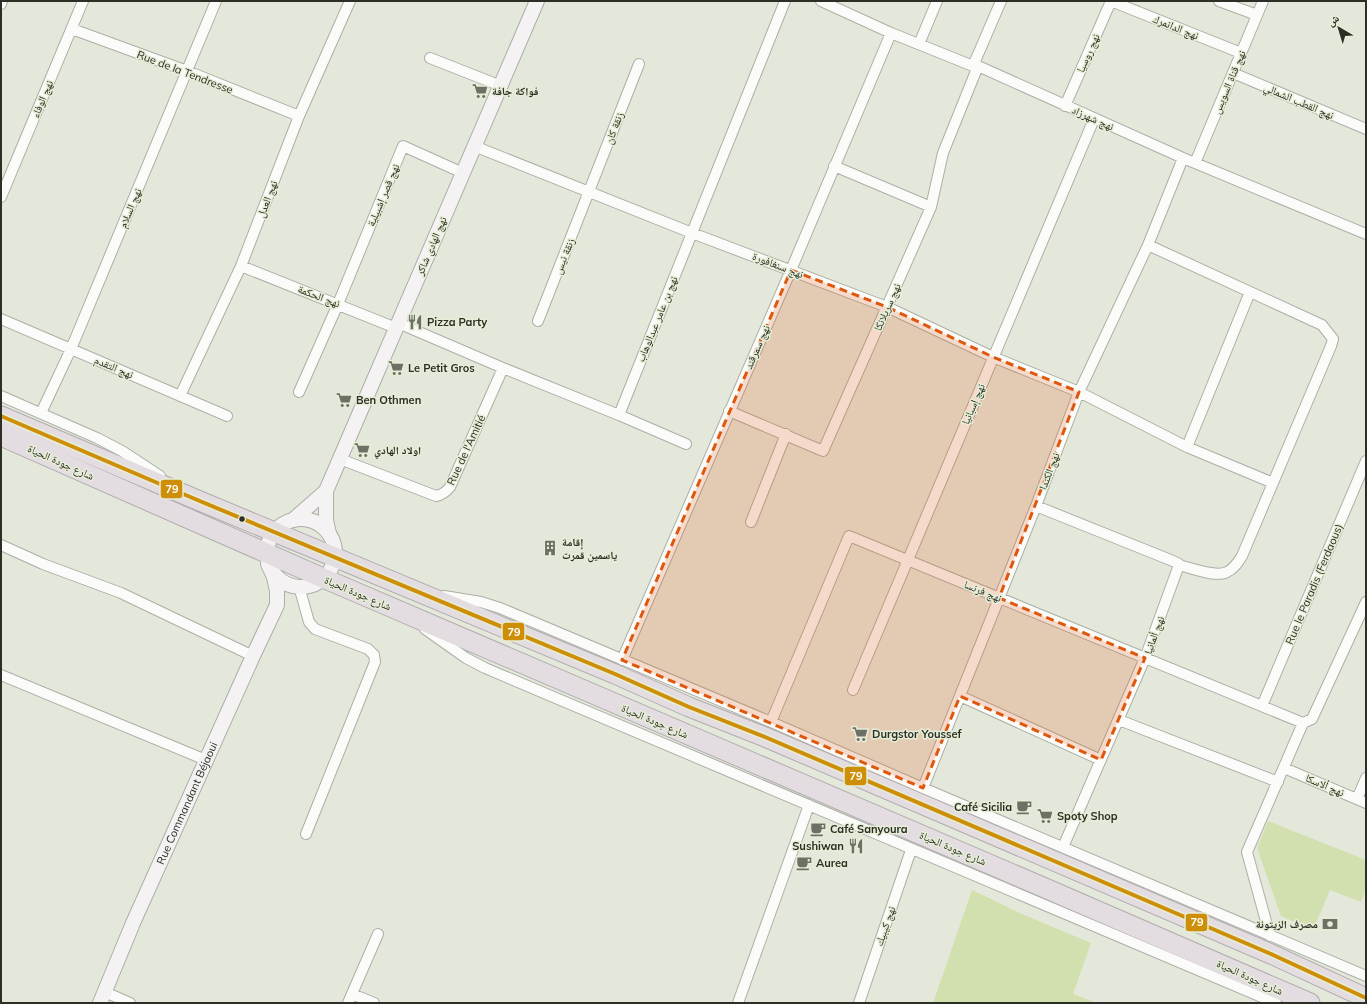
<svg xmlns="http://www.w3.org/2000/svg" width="1367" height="1004" viewBox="0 0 1367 1004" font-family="Mulish,'Noto Naskh Arabic',sans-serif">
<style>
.green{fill:#d2e0af}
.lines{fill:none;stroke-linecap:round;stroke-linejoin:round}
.street-casing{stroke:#abafa5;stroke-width:12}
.secondary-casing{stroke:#abafa5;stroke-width:16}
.highway-casing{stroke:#b1acad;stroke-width:21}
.street{stroke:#fbfcfa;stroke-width:10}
.secondary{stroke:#f4f2f3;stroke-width:14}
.highway{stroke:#e3dde2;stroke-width:19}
.bus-1-casing{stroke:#e6edd6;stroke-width:7}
.bus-1{stroke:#ce8e08;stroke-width:4}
.marked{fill:#df570d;fill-opacity:0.2;stroke:#df570d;stroke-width:3;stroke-dasharray:8 5;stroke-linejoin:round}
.bus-dot{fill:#2c2f26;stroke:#e6edd6;stroke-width:1.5}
.labels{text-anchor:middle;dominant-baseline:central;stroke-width:3;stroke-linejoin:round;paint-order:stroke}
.street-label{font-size:11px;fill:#2c2f26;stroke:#e6edd6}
.poi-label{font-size:11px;font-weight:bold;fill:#2c2f26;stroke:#e6edd6;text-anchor:start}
.line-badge{stroke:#e6edd6;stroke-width:1.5}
.badge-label{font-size:11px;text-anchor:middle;font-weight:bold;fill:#fff}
</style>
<rect width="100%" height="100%" fill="#e4e8db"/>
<path class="green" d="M1268 821 1366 860V889L1361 902 1330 890 1313 930 1281 916 1257 848Z
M972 890 1020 913 1091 943 1073 994 1097 1003H933Z"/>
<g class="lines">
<defs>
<path id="street" d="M821 1 891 33 973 66H978L1183 158 1366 234
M1111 1 1241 53
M1219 1 1257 15
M1 4 2 1
M72 29 187 71 299 116
M919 44 937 1
M430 58 501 86
M973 66 1001 1
M1233 73 1366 129
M1065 106 1111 1
M474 146 692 233 887 307 993 357 1079 392 1187 447 1273 483
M1195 163 1263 1
M834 166 931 207
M1 197 83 1
M241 266 396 328
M1 319 227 416
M538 321 639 64
M398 323 503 368 619 415 785 1
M299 392 338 304 403 146 463 173
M1 396 97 438 122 451 160 476
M180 396 241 266 299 116 350 1
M729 411 823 451 931 207 943 153 978 66
M41 413 71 349 216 1
M619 415 686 444
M1187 447 1250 292
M340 459 436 496C442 495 446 492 450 487L503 368
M1036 506 1173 561 1179 564V565C1191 568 1216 578 1227 572 1234 569 1238 562 1242 556L1331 346 1333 339 1322 325 1148 245
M751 522 786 434
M1 545 43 564 121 593 253 656
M300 590 309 622 315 629 368 649 374 655 375 662 306 834
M444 596 481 602 500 608 771 722 923 788 1366 976
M425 629 466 658 485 668 1276 1003
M622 660 791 270 891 33
M1 675 206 760
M853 690 1094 119
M960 696 1101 760
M1262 706 1366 461
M1119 720 1278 782
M771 722 849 536 1303 723
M1284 768 1366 803
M923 788 1036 506 1079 392 1148 245 1183 158
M1357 799 1366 778
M1063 847 1145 658 1179 565
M1270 936 1247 852 1303 723 1312 719 1366 602
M105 992 130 1003
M352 994 374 1003
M348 1003 378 934
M738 1003 809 805
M859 1003 911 850"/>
<g id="secondary">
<circle cx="301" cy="553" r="34"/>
<path d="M293 520 326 491"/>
<path d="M329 534 326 520V491L537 1"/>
<path id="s1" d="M100 1003 133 923 253 656 277 605V591L274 577 268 564"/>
</g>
<path id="highway" d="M1 416 195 499 615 674 689 707 765 737 1271 954 1366 998
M1 436 323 578 1045 888 1310 1003"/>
</defs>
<use href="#street" class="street-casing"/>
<use href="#secondary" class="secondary-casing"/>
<use href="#highway" class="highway-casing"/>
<use href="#street" class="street"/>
<use href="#secondary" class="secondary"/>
<use href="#highway" class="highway"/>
<defs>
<path id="bus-1" d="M1 416 195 499 615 674 689 707 765 737 1271 954 1366 998"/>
</defs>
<use href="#bus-1" class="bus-1-casing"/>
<use href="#bus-1" class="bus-1"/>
</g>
<path class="marked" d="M791 270 887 307 993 357 1079 392 999 598 1145 658 1101 760 960 696 923 788 622 660Z"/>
<defs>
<symbol id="supermarket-bare" viewBox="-9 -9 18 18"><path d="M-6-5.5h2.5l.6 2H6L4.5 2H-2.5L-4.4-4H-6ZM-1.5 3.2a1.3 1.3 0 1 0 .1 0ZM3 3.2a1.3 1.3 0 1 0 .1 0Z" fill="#6c7065" stroke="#e6edd6" stroke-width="2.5" paint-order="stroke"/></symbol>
<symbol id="restaurant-bare" viewBox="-9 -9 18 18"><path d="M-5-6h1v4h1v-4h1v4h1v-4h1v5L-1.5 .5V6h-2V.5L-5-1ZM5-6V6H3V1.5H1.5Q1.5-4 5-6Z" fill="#6c7065" stroke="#e6edd6" stroke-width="2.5" paint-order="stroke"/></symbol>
<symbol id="building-bare" viewBox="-9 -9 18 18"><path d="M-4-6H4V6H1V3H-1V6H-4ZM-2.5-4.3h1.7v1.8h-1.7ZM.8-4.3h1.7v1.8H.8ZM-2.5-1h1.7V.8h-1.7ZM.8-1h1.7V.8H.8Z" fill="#6c7065" stroke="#e6edd6" stroke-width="2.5" paint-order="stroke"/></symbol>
<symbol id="cafe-bare" viewBox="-9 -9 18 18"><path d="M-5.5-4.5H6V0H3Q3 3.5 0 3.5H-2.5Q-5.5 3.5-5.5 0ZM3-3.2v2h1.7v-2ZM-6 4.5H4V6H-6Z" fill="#6c7065" stroke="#e6edd6" stroke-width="2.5" paint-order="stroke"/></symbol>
<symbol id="bank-bare" viewBox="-9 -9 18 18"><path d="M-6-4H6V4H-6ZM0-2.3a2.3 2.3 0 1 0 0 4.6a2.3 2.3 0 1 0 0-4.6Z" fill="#6c7065" stroke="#e6edd6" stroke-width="2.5" paint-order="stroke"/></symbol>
</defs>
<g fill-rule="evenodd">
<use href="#supermarket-bare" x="469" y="80" width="22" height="22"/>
<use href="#restaurant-bare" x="404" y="311" width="22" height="22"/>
<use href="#supermarket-bare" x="385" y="357" width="22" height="22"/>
<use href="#supermarket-bare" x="333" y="389" width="22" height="22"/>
<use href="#supermarket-bare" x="351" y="439" width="22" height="22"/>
<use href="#building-bare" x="539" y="537" width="22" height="22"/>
<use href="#supermarket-bare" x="849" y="723" width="22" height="22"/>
<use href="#cafe-bare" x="1013" y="796" width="22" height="22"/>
<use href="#supermarket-bare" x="1034" y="805" width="22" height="22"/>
<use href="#cafe-bare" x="807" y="818" width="22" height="22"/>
<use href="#restaurant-bare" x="845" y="835" width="22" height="22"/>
<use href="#cafe-bare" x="793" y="852" width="22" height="22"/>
<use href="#bank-bare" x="1319" y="913" width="22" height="22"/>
</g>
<circle class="bus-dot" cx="242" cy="519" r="3.5"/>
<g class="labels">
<g class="street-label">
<text transform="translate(1176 27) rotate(22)">نهج الدانمرك</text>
<text transform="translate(1088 53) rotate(-66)">نهج روسيا</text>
<text transform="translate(185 72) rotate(21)">Rue de la Tendresse</text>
<text transform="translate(1229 82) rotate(-67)">نهج قناة السويس</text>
<text transform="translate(42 99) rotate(-67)">نهج الوفاء</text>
<text transform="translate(1299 101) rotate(23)">نهج القطب الشمالي</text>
<text transform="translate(1093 118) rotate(24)">نهج شهرزاد</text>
<text transform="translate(614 128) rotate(-69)">زنقة كان</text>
<text transform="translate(383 195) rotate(-67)">نهج قصر إشبيلية</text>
<text transform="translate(267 199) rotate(-69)">نهج العدل</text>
<text transform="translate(130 208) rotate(-67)">نهج السلام</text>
<text transform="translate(431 246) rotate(-67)">نهج الهادي شاكر</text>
<text transform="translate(564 256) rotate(-68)">زنقة نيس</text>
<text transform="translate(778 265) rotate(21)">نهج سنغافورة</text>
<text transform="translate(319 296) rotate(21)">نهج الحكمة</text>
<text transform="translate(887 307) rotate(-66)">نهج سريلانكا</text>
<text transform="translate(657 319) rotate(-68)">نهج بن عامر عبدالوهاب</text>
<text transform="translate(757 347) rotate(-66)">نهج سمرقند</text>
<text transform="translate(114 367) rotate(23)">نهج التقدم</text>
<text transform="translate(973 404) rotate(-67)">نهج إسبانيا</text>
<text transform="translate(466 450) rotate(-65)">Rue de l'Amitié</text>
<text transform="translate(61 462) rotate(24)">شارع جودة الحياة</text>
<text transform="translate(1049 471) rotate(-69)">نهج الكندا</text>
<text transform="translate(1314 584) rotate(-67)">Rue le Paradis (Ferdaous)</text>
<text transform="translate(983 591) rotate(22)">نهج فرنسا</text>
<text transform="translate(358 593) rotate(23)">شارع جودة الحياة</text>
<text transform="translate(1154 635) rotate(-70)">نهج ألمانيا</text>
<text transform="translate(655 721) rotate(23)">شارع جودة الحياة</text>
<text transform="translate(1325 785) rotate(23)">نهج ألاسكا</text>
<text stroke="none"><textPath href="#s1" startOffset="218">Rue Commandant Béjaoui</textPath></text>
<text transform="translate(953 848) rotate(23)">شارع جودة الحياة</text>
<text transform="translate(885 926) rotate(-71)">نهج كيبيك</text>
<text transform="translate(1250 977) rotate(24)">شارع جودة الحياة</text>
</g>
<g class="poi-label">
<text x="492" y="91">فواكة جافة</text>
<text x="427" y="322">Pizza Party</text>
<text x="408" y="368">Le Petit Gros</text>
<text x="356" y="400">Ben Othmen</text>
<text x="374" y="450">اولاد الهادي</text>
<text x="562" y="542">إقامة<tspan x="562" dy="13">ياسمين قمرت</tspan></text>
<text x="872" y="734">Durgstor Youssef</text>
<text x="1012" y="807" text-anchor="end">Café Sicilia</text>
<text x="1057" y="816">Spoty Shop</text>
<text x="830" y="829">Café Sanyoura</text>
<text x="844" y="846" text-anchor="end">Sushiwan</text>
<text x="816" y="863">Aurea</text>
<text x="1318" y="924" text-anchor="end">مصرف الزيتونة</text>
</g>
</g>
<g class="line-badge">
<rect x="160" y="479" width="23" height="20" rx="4" fill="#ce8e08"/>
<rect x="502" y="622" width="23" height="19" rx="4" fill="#ce8e08"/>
<rect x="844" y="766" width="23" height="20" rx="4" fill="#ce8e08"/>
<rect x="1185" y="913" width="23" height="19" rx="4" fill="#ce8e08"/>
</g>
<g class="badge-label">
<text x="172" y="493">79</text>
<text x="514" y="636">79</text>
<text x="856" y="780">79</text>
<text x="1197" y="926">79</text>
</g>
<rect width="1367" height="1004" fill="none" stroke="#2c2f26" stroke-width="4"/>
<g transform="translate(1339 28) rotate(322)" stroke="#e6edd6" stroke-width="3" paint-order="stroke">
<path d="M0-3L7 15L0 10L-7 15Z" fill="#2c2f26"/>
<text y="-6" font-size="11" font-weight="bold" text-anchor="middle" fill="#2c2f26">ش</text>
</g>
</svg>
